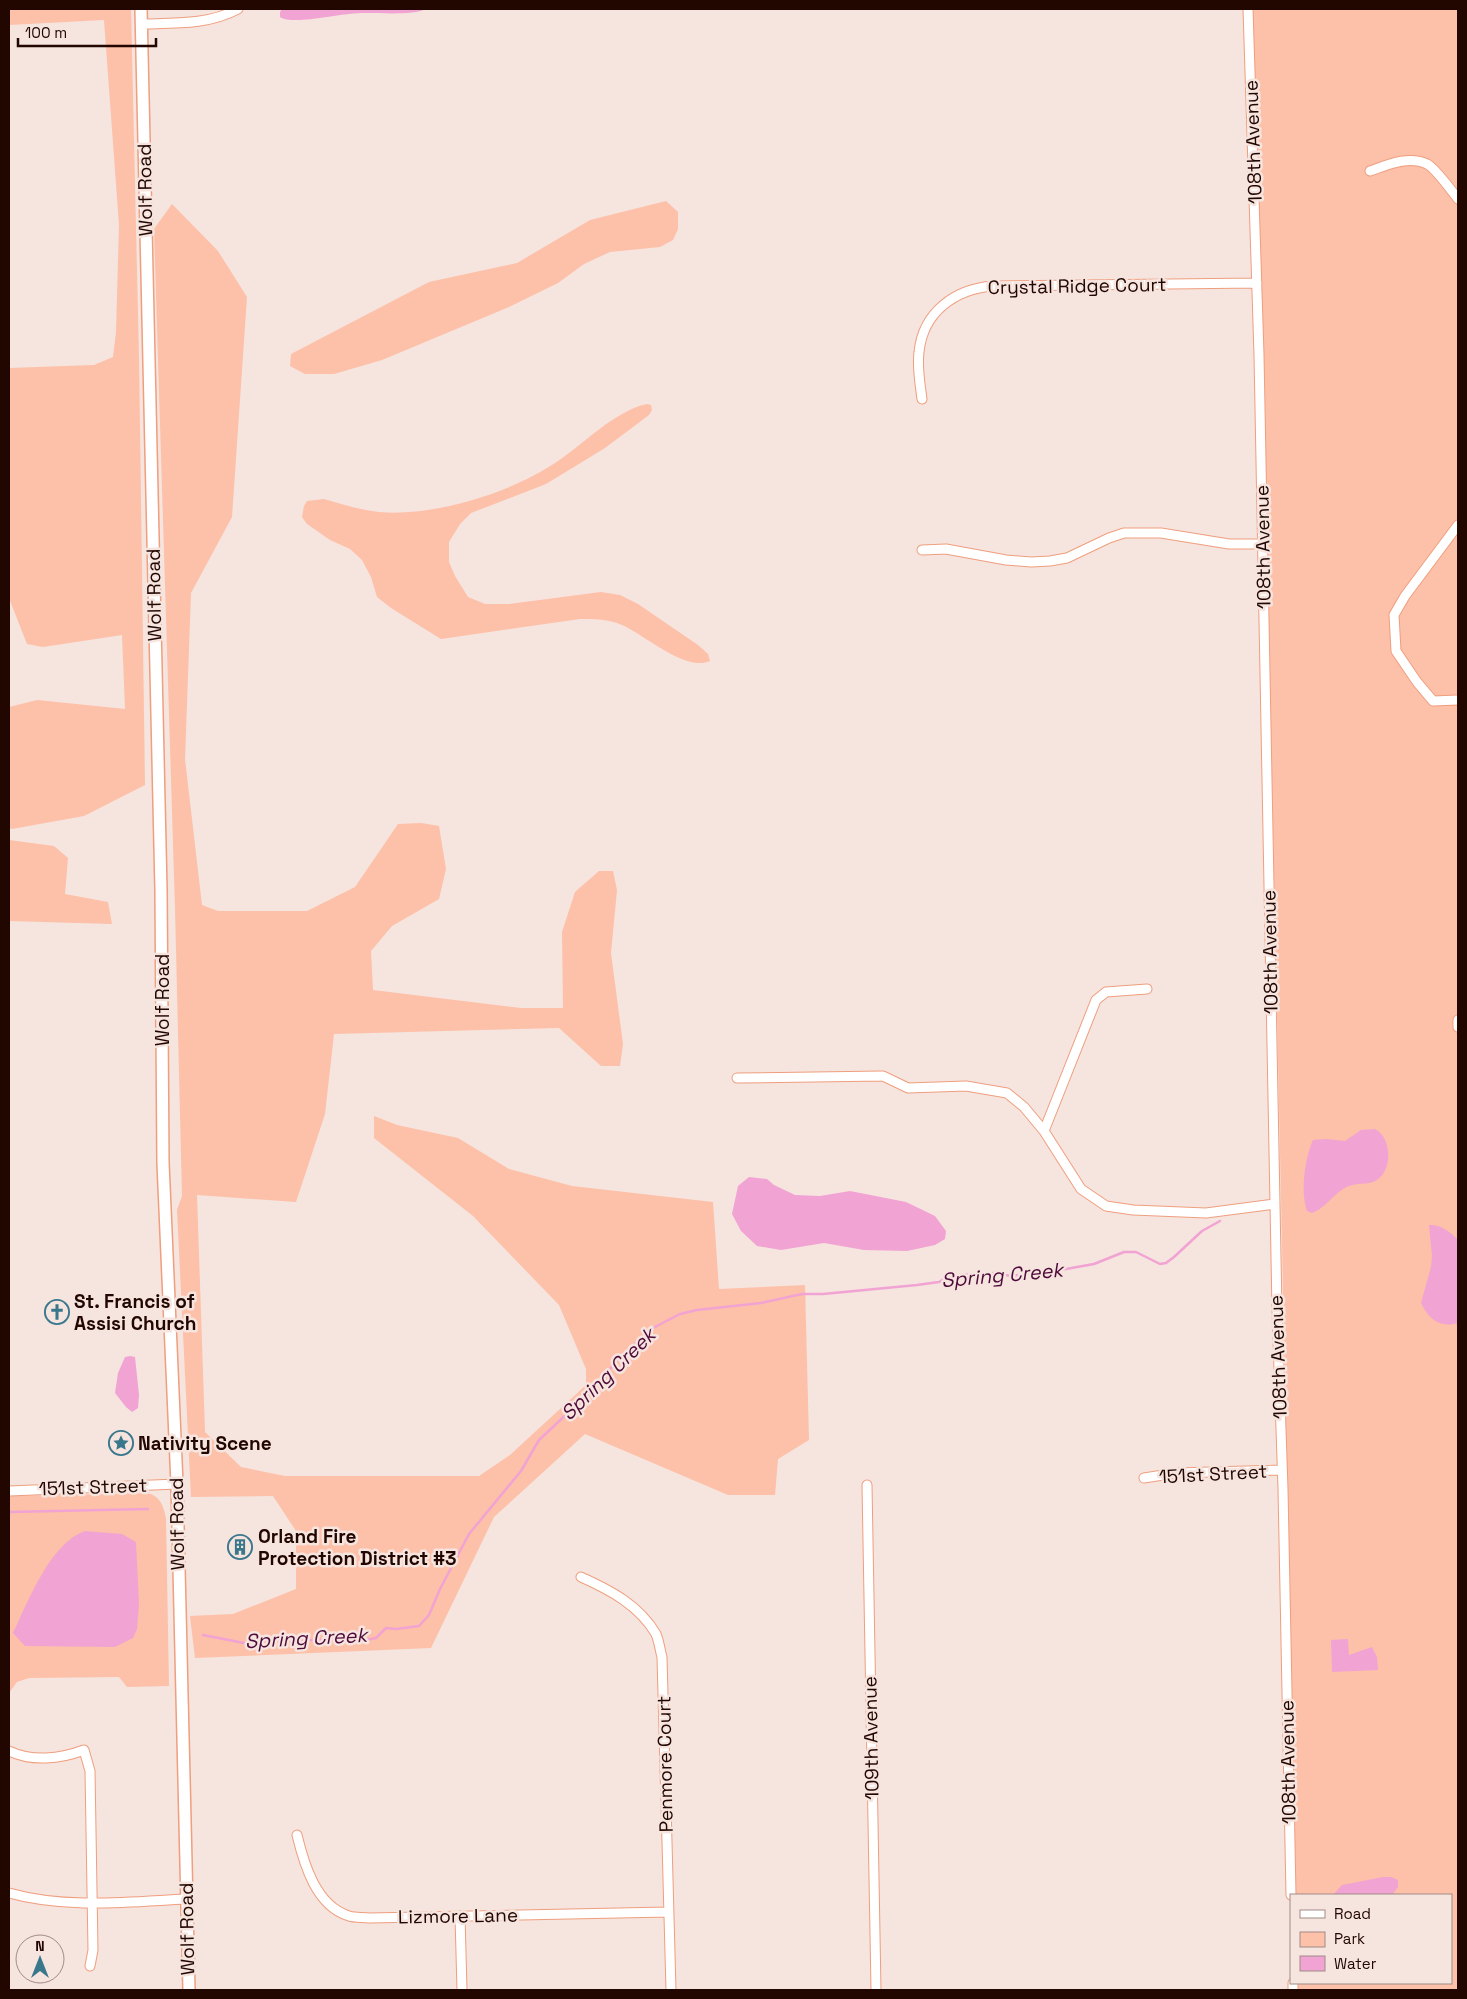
<svg xmlns="http://www.w3.org/2000/svg" width="1467" height="1999" viewBox="0 0 1467 1999" font-family="'Space Grotesk',sans-serif">
<style>
.green{fill:#fdc0a8}
.water{fill:#f1a3d3}
.lines{fill:none;stroke-linecap:round;stroke-linejoin:round}
.stream{stroke:#f1a3d3;stroke-width:2.5}
.minor-casing{stroke:#ef9e7e;stroke-width:11}
.major-casing{stroke:#ef9e7e;stroke-width:14}
.minor{stroke:#fff;stroke-width:9}
.major{stroke:#fff;stroke-width:11}
.labels{text-anchor:middle;dominant-baseline:central;stroke-width:5;stroke-linejoin:round;paint-order:stroke}
.street-label{font-size:19px;fill:#220600;stroke:#f6e4de}
.poi-label{font-size:19px;font-weight:bold;fill:#220600;stroke:#f6e4de;text-anchor:start}
.water-label{font-size:20px;font-style:italic;fill:#4e0a3b;stroke:#f6e4de}
</style>
<rect width="100%" height="100%" fill="#f6e4de"/>
<path class="green" d="M9 9H131L139 358 145 785 84 816 12 829 9 828V707L37 700 125 709 122 635 43 647 27 644 9 598V368L94 365 113 357 116 332 119 225 104 20 9 25Z
M1248 9H1458V1990H1298V1983H1451V1895H1296L1271 732Z
M666 201 678 212V229L673 240 660 247 610 252 584 264 558 283 509 307 382 360 334 374H305L290 366 291 354 429 282 517 263 590 220Z
M172 204 218 251 247 297 232 517 191 593 185 759 202 905 218 911H307L355 887 398 824 421 823 439 826 446 869 439 899 392 926 371 951 373 990 521 1008H563L562 932 575 892 599 871H613L617 890 611 953 623 1044 620 1066H601L559 1028 334 1034 325 1114 296 1202 197 1195 205 1432 241 1467 285 1476H479L510 1455 586 1385V1369L559 1305 473 1216 374 1138V1116L397 1125 458 1138 509 1169 572 1186 713 1202 719 1289 805 1285 809 1440 778 1459 775 1495H728L585 1434 494 1517 431 1648 195 1658 190 1616 233 1614 296 1589V1531L273 1496 191 1497 177 1210 182 1196 175 908 154 229Z
M647 404 651 405 652 410 649 415 605 448 546 484 471 513 460 524 449 542V562L455 576 468 597 485 604H509L601 592 620 595 638 604 698 645 708 654 710 661C685 672 645 635 622 625 608 619 595 619 580 619L441 639 391 608 377 597 371 577 362 560 350 549 330 540 307 524 302 517 304 506 307 501 324 499C342 504 360 510 379 512 433 517 510 493 555 463 583 445 614 411 647 404Z
M9 840 54 846 68 858 65 894 108 902 112 924 9 921Z
M148 1493C161 1497 164 1507 166 1519L169 1686 127 1687 119 1677 29 1678 17 1682 9 1693V1496Z"/>
<path class="water" d="M282 9H426C410 17 369 11 349 14 334 15 292 25 280 17V12Z
M1375 1129C1393 1138 1393 1175 1373 1182 1363 1185 1354 1182 1343 1189 1332 1196 1324 1209 1312 1213L1307 1211C1300 1193 1305 1157 1313 1140L1326 1139 1345 1141 1361 1130Z
M749 1177 767 1179 774 1185 795 1195 820 1196 850 1191 906 1202 935 1216 946 1231 945 1239 935 1245 907 1251 864 1250 824 1243 781 1250 757 1246 741 1231 732 1214 738 1186Z
M1429 1225C1440 1224 1451 1232 1458 1240V1323C1440 1328 1429 1320 1421 1303L1431 1267 1432 1256Z
M130 1356 135 1357 139 1395 138 1408 132 1412 126 1407 115 1393 118 1373 125 1357Z
M85 1531 122 1534 136 1542 139 1604 137 1629 133 1638 115 1647 25 1646 13 1633C28 1602 50 1543 85 1531Z
M1348 1639 1349 1655 1372 1647 1377 1657 1378 1670 1332 1672 1331 1640Z
M1383 1877H1391L1398 1880V1887L1392 1895H1333L1342 1885Z"/>
<g class="lines">
<path class="stream" d="M9 1512 148 1509
M203 1635 244 1643 250 1641 371 1639 376 1638 386 1628 396 1629 419 1626 429 1615 440 1589 469 1534 521 1471 539 1440 588 1394 623 1354 653 1328 680 1314 697 1310 761 1303 802 1294H823L917 1285 939 1282 944 1279 960 1275 995 1273 1011 1276 1066 1269 1094 1264 1124 1252H1136L1160 1264 1166 1263 1174 1257 1202 1231 1220 1221"/>
<defs>
<path id="minor" d="M1248 9 1259 355 1277 1310 1283 1489 1291 1895
M142 24C175 23 208 25 238 9
M1370 171C1387 165 1409 155 1427 164 1434 167 1452 191 1458 199
M922 399C920 383 917 368 919 352 923 312 955 289 993 286L1257 283
M1458 525 1405 596 1394 615 1396 651 1417 682 1433 701 1458 700
M922 550 946 549 1006 560 1031 562 1050 561 1067 558 1109 538 1124 533H1161L1229 544H1263
M1458 1020V1027
M737 1078 883 1076 908 1088 966 1086 1007 1093 1024 1107 1044 1131 1081 1189 1106 1206 1133 1210 1206 1213 1275 1204
M1044 1131 1096 1000 1106 992 1147 989
M1144 1478 1176 1473 1282 1470
M867 1485 876 1990
M9 1491 177 1484
M581 1577C610 1590 639 1605 656 1634 659 1641 660 1650 662 1657L671 1990
M9 1751C32 1762 60 1759 84 1750L90 1771 93 1950 90 1966
M297 1835C304 1864 316 1906 349 1916 355 1918 363 1917 369 1918L668 1912
M9 1893C66 1909 127 1902 186 1899
M460 1916 462 1990
M1293 1983V1990"/>
<path id="major" d="M141 9 161 890 163 1163 177 1484 189 1990"/>
</defs>
<use href="#minor" class="minor-casing"/>
<use href="#major" class="major-casing"/>
<use href="#minor" class="minor"/>
<use href="#major" class="major"/>
</g>
<defs>
<symbol id="church-ring" viewBox="-11 -11 22 22"><circle r="9.5" fill="#f6e4de" stroke="#39778c" stroke-width="1.5"/><path d="M-1.2-6h2.4v3.5h3.3v2.4h-3.3V6h-2.4V-.1h-3.3v-2.4h3.3Z" fill="#39778c"/></symbol>
<symbol id="sight-ring" viewBox="-11 -11 22 22"><circle r="9.5" fill="#f6e4de" stroke="#39778c" stroke-width="1.5"/><path d="M0-6L1.8-2.2L6-1.7L2.9 1.2L3.7 5.4L0 3.3L-3.7 5.4L-2.9 1.2L-6-1.7L-1.8-2.2Z" fill="#39778c"/></symbol>
<symbol id="building-ring" viewBox="-11 -11 22 22"><circle r="9.5" fill="#f6e4de" stroke="#39778c" stroke-width="1.5"/><path d="M-4-6H4V6H1V3H-1V6H-4ZM-2.5-4.3h1.7v1.8h-1.7ZM.8-4.3h1.7v1.8H.8ZM-2.5-1h1.7V.8h-1.7ZM.8-1h1.7V.8H.8Z" fill="#39778c"/></symbol>
</defs>
<g fill-rule="evenodd">
<use href="#church-ring" x="43" y="1298" width="28" height="28"/>
<use href="#sight-ring" x="107" y="1429" width="28" height="28"/>
<use href="#building-ring" x="226" y="1533" width="28" height="28"/>
</g>
<g class="labels">
<g class="street-label">
<text transform="translate(1253 142) rotate(-92)">108th Avenue</text>
<text transform="translate(145 190) rotate(-91)">Wolf Road</text>
<text transform="translate(1077 286) rotate(-1)">Crystal Ridge Court</text>
<text transform="translate(1263 547) rotate(-91)">108th Avenue</text>
<text transform="translate(154 595) rotate(-91)">Wolf Road</text>
<text transform="translate(1270 952) rotate(-91)">108th Avenue</text>
<text transform="translate(162 1000) rotate(-90)">Wolf Road</text>
<text transform="translate(1278 1357) rotate(-92)">108th Avenue</text>
<text transform="translate(1213 1474) rotate(-3)">151st Street</text>
<text transform="translate(93 1487) rotate(-2)">151st Street</text>
<text transform="translate(177 1524) rotate(-91)">Wolf Road</text>
<text transform="translate(871 1738) rotate(-91)">109th Avenue</text>
<text transform="translate(1288 1762) rotate(-91)">108th Avenue</text>
<text transform="translate(665 1764) rotate(-91)">Penmore Court</text>
<text transform="translate(458 1916) rotate(-1)">Lizmore Lane</text>
<text transform="translate(187 1929) rotate(-91)">Wolf Road</text>
</g>
<g class="poi-label">
<text x="74" y="1301">St. Francis of<tspan x="74" dy="22">Assisi Church</tspan></text>
<text x="138" y="1443">Nativity Scene</text>
<text x="258" y="1536">Orland Fire<tspan x="258" dy="22">Protection District #3</tspan></text>
</g>
<g class="water-label">
<text transform="translate(1002 1275) rotate(-5)">Spring Creek</text>
<text transform="translate(608 1374) rotate(-44)">Spring Creek</text>
<text transform="translate(306 1638) rotate(-3)">Spring Creek</text>
</g>
</g>
<rect width="1467" height="1999" fill="none" stroke="#220600" stroke-width="20"/>
<rect x="1290" y="1894" width="162" height="90" fill="#f6e4de" stroke="#a18b85"/>
<rect x="1300" y="1910" width="25" height="8" fill="#ffffff" stroke="#a18b85"/>
<text x="1334" y="1919" font-size="15" fill="#220600">Road</text>
<rect x="1300" y="1932" width="25" height="15" fill="#fdc0a8" stroke="#a18b85"/>
<text x="1334" y="1944" font-size="15" fill="#220600">Park</text>
<rect x="1300" y="1956" width="25" height="15" fill="#f1a3d3" stroke="#a18b85"/>
<text x="1334" y="1969" font-size="15" fill="#220600">Water</text>
<g transform="translate(40 1959)"><circle r="24" fill="#f6e4de" stroke="#a18b85"/>
<path d="M0-4L9 19L0 12L-9 19Z" fill="#39778c"/>
<text y="-8" font-size="14" font-weight="bold" text-anchor="middle" fill="#220600">N</text>
</g>
<path d="M18 38v8h138v-8" fill="none" stroke="#220600" stroke-width="2.5"/>
<text x="25" y="38" font-size="15" fill="#220600" stroke="#f6e4de" stroke-width="4" paint-order="stroke">100 m</text>
</svg>
